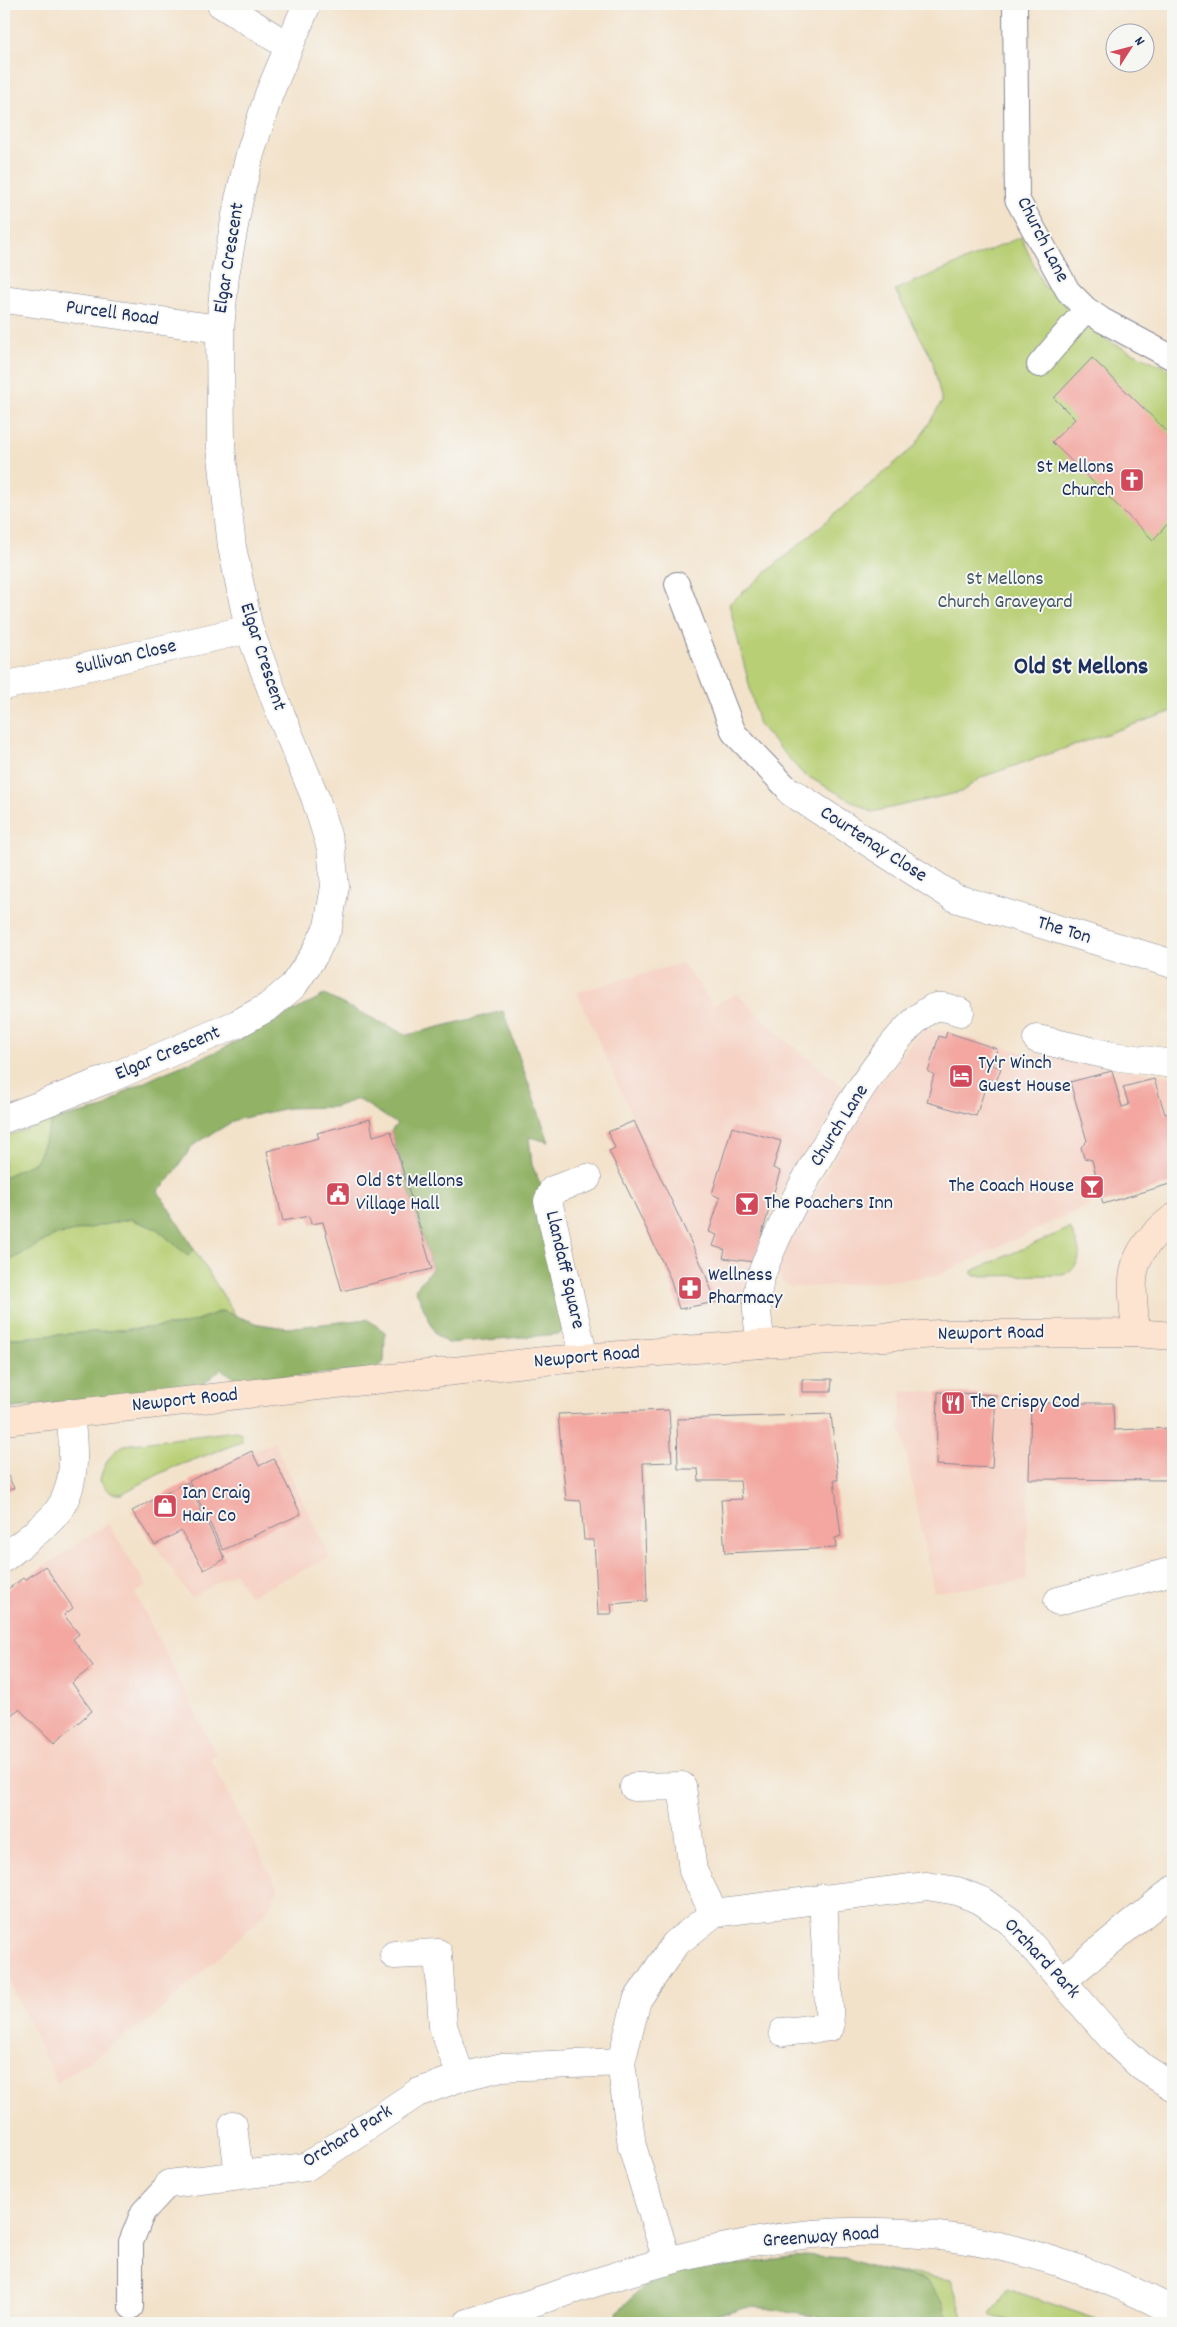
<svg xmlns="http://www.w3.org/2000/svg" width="1177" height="2327" viewBox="0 0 1177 2327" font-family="Dekko,sans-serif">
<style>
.built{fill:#f6d2c4}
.green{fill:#b8cf74;stroke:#6a7f69}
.forest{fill:#92b266;stroke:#567062}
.building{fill:#f3a7a0}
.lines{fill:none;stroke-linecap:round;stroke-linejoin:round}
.service-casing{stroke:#878894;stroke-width:26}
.minor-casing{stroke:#878894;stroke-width:29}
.tertiary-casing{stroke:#878894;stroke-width:29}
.secondary-casing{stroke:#878894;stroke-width:29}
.service{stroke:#fff;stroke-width:24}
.minor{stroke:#fff;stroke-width:28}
.tertiary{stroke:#fff;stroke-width:28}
.secondary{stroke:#fde4d0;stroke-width:28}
.labels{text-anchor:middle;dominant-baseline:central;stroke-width:4;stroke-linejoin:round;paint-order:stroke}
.street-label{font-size:20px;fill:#1b2f5e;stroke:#f6f6f2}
.poi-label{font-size:20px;fill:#1b2f5e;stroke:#f6f6f2;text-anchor:start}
.park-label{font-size:20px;fill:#425764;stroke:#f6f6f2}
.district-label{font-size:25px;font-weight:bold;fill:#1b2f5e;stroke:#f6f6f2}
</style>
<rect width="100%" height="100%" fill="#f6f6f2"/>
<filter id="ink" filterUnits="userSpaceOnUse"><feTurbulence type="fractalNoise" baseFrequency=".02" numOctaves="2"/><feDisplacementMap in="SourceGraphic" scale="10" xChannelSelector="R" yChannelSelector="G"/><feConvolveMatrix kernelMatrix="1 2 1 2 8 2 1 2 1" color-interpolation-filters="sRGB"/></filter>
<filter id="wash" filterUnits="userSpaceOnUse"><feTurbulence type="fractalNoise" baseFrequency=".0096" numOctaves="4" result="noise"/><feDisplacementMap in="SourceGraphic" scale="20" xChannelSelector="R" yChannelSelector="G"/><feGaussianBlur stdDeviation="1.12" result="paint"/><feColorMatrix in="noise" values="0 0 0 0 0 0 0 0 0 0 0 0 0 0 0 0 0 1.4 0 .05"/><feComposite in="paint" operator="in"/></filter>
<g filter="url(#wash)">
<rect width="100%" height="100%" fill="#f3e2ca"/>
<path class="built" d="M682 963 713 1005 737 994 786 1041 847 1089 767 1217 754 1262H750L741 1300 679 1309 670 1278 609 1151 615 1148 608 1132 634 1121 577 992Z
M922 1029H933L1019 1051 1105 1067 1173 1076V1178L1103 1204 1101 1199 939 1275 880 1282 792 1288 782 1281 777 1269 779 1256 872 1093Z
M902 1391 1032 1395 1026 1581 934 1592 900 1425Z
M274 1442 330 1557 249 1596 235 1572 191 1598 132 1511 189 1481Z
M108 1524 147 1586 135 1593 216 1754 210 1759 278 1889 266 1913 155 2016 57 2083 4 1969V1592Z"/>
<path class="green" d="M1021 237 1043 285 1108 341 1173 371V711L982 777 961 792 872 812 803 774 759 725 729 604 915 446 942 402 932 359 895 290Z
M53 1120 36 1162 4 1177V1137Z
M130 1219 157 1229 188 1256 194 1249 236 1316 222 1311 183 1325 4 1339V1264L53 1236Z
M1070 1228C1079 1248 1088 1262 1063 1275L975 1276 972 1274V1271Z
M236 1431 241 1433 242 1442 169 1469 121 1494C111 1495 106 1490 100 1481 103 1465 110 1453 124 1445Z
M881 2270 951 2279 965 2323H950L943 2304 928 2281Z
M1008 2289 1108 2323C1082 2323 1010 2327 991 2315Z"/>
<path class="forest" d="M324 995 407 1035 503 1011 549 1142 529 1137 532 1165 544 1192 568 1326 560 1334 448 1343 436 1335 415 1289 432 1269 391 1131 397 1124 358 1099 334 1107 287 1108 235 1120 192 1146 170 1179 158 1191 194 1249 188 1256 157 1229 130 1219 53 1236 4 1264V1177L36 1162 53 1120 104 1108 126 1091 164 1073 218 1051Z
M222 1311 259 1324 287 1328 367 1319 385 1332 384 1362 376 1369 239 1381 221 1369 197 1390 4 1409V1339L183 1325Z
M804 2255 845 2258 881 2270 928 2281 943 2304 950 2323H850L754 2306 680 2323H614L617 2312 643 2287 671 2274Z"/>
<g id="blocks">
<path class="building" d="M1092 358 1173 437V518L1153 540 1052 442 1075 419 1054 398Z
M947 1032 997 1049 992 1065 1001 1068 996 1082 988 1079 976 1116 927 1102 934 1074 928 1072 939 1036 945 1038Z
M1112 1071 1122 1107 1129 1105 1123 1087 1154 1079 1165 1114 1173 1112V1183L1103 1204 1092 1160 1084 1158 1081 1147 1087 1141 1070 1082Z
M370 1119 373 1136 391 1131 432 1269 342 1291 323 1222 311 1224 309 1216 283 1221 267 1151 319 1138 317 1133Z
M634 1121 703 1268 716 1302 679 1309 670 1278 609 1151 615 1148 608 1132Z
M732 1127 781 1141 773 1168 780 1171 754 1262 723 1258 725 1250 713 1246 717 1235 709 1232 720 1198 712 1194Z
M802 1379H832L831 1392H802Z
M938 1392 996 1395 992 1468 936 1465Z
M1031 1403H1113L1114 1430 1173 1428V1480L1029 1479Z
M669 1410 672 1462 643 1463 647 1601 611 1604 612 1614H598L594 1540H584L581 1501 566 1500 558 1414Z
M831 1414 838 1480H834L841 1536 835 1538 836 1548 725 1553 721 1500 742 1499 740 1481H699L698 1469H678L677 1419Z
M252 1451 259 1466 274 1459 301 1514 223 1550 189 1481Z
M6 1472 14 1488 4 1493V1473Z
M187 1482 225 1559 204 1570 181 1531 155 1545 132 1511Z
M45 1566 73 1608 64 1615 79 1634 73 1639 93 1666 72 1683 92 1711 54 1743 19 1709 4 1720V1592L23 1578 25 1580Z"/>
</g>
</g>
<g filter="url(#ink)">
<use href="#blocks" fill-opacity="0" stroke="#878894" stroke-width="1"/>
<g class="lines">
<defs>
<path id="service" d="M1015 4 1017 199 1068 291 1086 309 1102 320 1173 358
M1039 365 1086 309
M677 584 734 733 791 792
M131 2307V2242L143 2212 169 2184"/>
<path id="minor" d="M221 4 288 46
M4 299 220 329
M4 686 249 629
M791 792 955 898 1173 964
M1037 1039 1113 1056 1173 1064
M4 1119 108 1079 237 1024 268 1007 293 986 314 955 328 927 335 886 331 848 315 797 281 715 249 629 232 547 221 447 220 329 225 275 239 199 250 154 269 94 307 4
M761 1344C758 1323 754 1302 760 1280 776 1223 880 1036 931 1009 940 1004 951 1009 960 1012
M584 1358 548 1201 553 1190 587 1178
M4 1558C20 1545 38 1532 52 1518 79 1490 74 1448 70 1413
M1058 1601 1173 1571
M634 1787 682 1786 693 1871 714 1913
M394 1955 438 1953 443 2026 461 2077
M1063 1980 1173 1890
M783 2032 830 2027 823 1898
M233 2125 239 2175
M169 2184 306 2167 417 2093 461 2077 502 2067 621 2062
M667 2261 632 2146 621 2062 637 2000 675 1944 714 1913 927 1886 957 1891 982 1901 1011 1922 1116 2043 1142 2067 1173 2087"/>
<path id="tertiary" d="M468 2323C552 2298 636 2266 722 2248 881 2213 1029 2235 1173 2311"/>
<path id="secondary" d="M1136 1333C1131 1277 1125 1256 1173 1218
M4 1421 544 1361 761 1344 939 1334 1136 1333 1173 1336"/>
</defs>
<use href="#service" class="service-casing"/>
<use href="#minor" class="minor-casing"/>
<use href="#tertiary" class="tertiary-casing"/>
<use href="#secondary" class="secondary-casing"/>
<use href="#service" class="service"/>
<use href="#minor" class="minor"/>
<use href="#tertiary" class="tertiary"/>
<use href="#secondary" class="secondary"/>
</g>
</g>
<defs>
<symbol id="church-square" viewBox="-11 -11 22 22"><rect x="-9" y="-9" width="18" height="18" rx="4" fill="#d1495b" stroke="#f6f6f2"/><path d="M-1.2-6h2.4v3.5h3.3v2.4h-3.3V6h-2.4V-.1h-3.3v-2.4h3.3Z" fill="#fff"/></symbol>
<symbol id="hotel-square" viewBox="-11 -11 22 22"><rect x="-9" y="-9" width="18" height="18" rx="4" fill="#d1495b" stroke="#f6f6f2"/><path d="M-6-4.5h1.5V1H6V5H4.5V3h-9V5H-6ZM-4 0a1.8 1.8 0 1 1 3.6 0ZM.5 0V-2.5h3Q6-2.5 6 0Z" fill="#fff"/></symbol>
<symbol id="bar-square" viewBox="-11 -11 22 22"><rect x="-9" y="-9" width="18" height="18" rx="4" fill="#d1495b" stroke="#f6f6f2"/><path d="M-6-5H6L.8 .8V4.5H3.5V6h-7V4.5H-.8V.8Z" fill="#fff"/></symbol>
<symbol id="civic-square" viewBox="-11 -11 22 22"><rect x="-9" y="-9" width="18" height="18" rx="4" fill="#d1495b" stroke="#f6f6f2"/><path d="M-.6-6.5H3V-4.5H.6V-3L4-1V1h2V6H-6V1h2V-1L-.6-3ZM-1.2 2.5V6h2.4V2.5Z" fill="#fff"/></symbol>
<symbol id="pharmacy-square" viewBox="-11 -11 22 22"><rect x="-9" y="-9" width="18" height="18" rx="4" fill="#d1495b" stroke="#f6f6f2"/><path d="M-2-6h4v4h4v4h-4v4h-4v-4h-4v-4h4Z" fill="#fff"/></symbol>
<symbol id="restaurant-square" viewBox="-11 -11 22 22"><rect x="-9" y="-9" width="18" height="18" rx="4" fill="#d1495b" stroke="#f6f6f2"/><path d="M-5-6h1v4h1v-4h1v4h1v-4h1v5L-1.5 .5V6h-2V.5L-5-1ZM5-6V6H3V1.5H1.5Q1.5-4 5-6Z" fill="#fff"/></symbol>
<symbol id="shop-square" viewBox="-11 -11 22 22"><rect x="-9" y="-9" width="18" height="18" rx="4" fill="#d1495b" stroke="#f6f6f2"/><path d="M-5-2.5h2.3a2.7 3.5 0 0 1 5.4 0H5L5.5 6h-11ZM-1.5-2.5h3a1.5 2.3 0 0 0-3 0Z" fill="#fff"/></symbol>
</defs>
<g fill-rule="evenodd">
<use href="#church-square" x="1118" y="466" width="28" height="28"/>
<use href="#hotel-square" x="947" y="1062" width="28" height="28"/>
<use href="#bar-square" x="1078" y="1173" width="28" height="28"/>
<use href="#civic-square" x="324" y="1180" width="28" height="28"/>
<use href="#bar-square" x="733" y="1190" width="28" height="28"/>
<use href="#pharmacy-square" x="676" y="1274" width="28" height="28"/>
<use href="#restaurant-square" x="939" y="1389" width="28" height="28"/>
<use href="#shop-square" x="151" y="1492" width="28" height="28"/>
</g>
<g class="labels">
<g class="street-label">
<text transform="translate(1042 240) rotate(63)">Church Lane</text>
<text transform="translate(230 258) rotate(-81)">Elgar Crescent</text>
<text transform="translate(112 314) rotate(8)">Purcell Road</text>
<text transform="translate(262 657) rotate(72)">Elgar Crescent</text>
<text transform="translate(126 658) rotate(-13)">Sullivan Close</text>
<text transform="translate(873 845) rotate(33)">Courtenay Close</text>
<text transform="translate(1064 931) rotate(17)">The Ton</text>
<text transform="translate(168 1054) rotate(-23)">Elgar Crescent</text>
<text transform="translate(840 1126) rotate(-58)">Church Lane</text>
<text transform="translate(564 1270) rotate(77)">Llandaff Square</text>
<text transform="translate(991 1334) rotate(-1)">Newport Road</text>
<text transform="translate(587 1358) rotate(-5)">Newport Road</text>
<text transform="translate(185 1401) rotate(-6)">Newport Road</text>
<text transform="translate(1041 1959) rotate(47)">Orchard Park</text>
<text transform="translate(348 2137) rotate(-32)">Orchard Park</text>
<text transform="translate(821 2238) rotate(-4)">Greenway Road</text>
</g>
<g class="poi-label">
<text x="1114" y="468" text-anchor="end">St Mellons<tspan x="1114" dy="23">Church</tspan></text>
<text x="978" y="1064">Ty'r Winch<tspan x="978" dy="23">Guest House</tspan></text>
<text x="356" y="1182">Old St Mellons<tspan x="356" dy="23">Village Hall</tspan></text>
<text x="1074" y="1187" text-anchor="end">The Coach House</text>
<text x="764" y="1204">The Poachers Inn</text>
<text x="708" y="1276">Wellness<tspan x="708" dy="23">Pharmacy</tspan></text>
<text x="970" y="1403">The Crispy Cod</text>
<text x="182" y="1494">Ian Craig<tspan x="182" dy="23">Hair Co</tspan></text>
</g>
<g class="park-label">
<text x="1005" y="580">St Mellons<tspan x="1005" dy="23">Church Graveyard</tspan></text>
</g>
<g class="district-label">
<text x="1081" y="668">Old St Mellons</text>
</g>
</g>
<rect width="1177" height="2327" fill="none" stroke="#f6f6f2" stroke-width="20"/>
<g transform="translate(1130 48) rotate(54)"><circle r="24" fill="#f6f6f2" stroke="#9ea6b7"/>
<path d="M0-4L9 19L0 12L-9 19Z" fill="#d1495b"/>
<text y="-8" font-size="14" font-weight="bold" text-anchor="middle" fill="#1b2f5e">N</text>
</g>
</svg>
